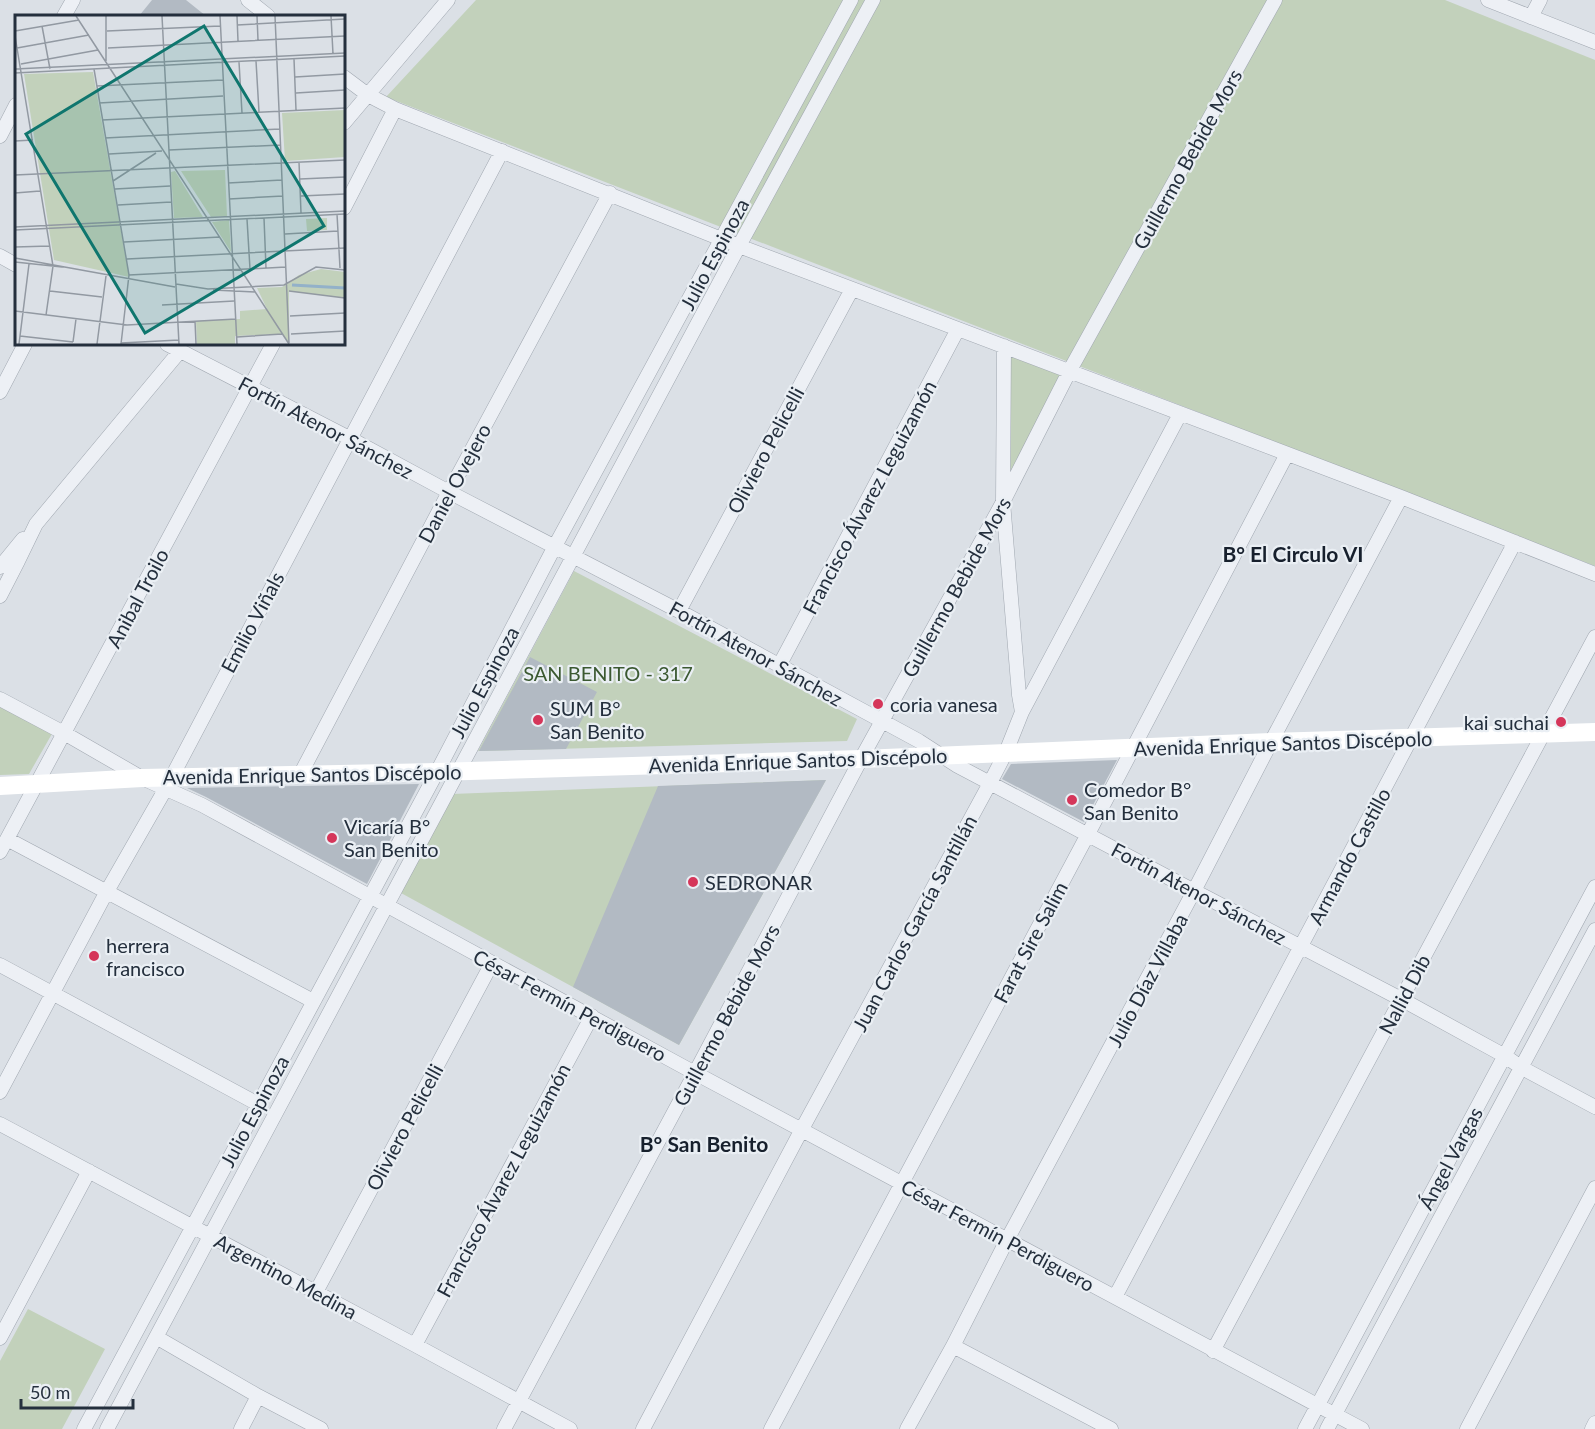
<svg xmlns="http://www.w3.org/2000/svg" width="1595" height="1429" viewBox="0 0 1595 1429" font-family="Lato,sans-serif">
<style>
.green{fill:#c2d1bb}
.building{fill:#b2bac3}
.lines{fill:none;stroke-linecap:round;stroke-linejoin:round}
.street-casing{stroke:#a0a7b0;stroke-width:15}
.street{stroke:#edf0f5;stroke-width:14}
.secondary{stroke:#fff;stroke-width:18}
.poi-dot{fill:#d5365a;stroke:#eaeff4;stroke-width:2}
.labels{text-anchor:middle;dominant-baseline:central;stroke-width:4.5;stroke-linejoin:round;paint-order:stroke}
.street-label{font-size:20px;fill:#242f3d;stroke:#eaeff4}
.park-label{font-size:20px;fill:#3b5931;stroke:#eaeff4}
.poi-label{font-size:20px;fill:#242f3d;stroke:#eaeff4;text-anchor:start}
.neighbourhood-label{font-size:21px;font-weight:bold;fill:#17202d;stroke:#eaeff4}
.inset-river{fill:none;stroke:#93b1c9;stroke-width:3}
.inset-road{fill:none;stroke:#9299a2;stroke-width:1.5}
.view{fill:#0f766e;fill-opacity:0.15;stroke:#0f766e;stroke-width:3}
.inset-edge{fill:none;stroke:#242f3d;stroke-width:3}
</style>
<rect width="100%" height="100%" fill="#dbe0e6"/>
<path class="green" d="M476 0H1445L1595 60V566L386 97Z
M1006 352 1065 373 1007 485Z
M574 571 857 719 847 741 478 751Z
M0 703 53 732 29 774 0 775Z
M826 780 679 1045 401 893 452 794Z
M28 1309 105 1349 62 1429H0V1361Z"/>
<path class="building" d="M152 0H186L206 16H139Z
M530 657 597 692 566 749 479 751Z
M1117 760 1084 822 1002 779 1011 764Z
M826 780 679 1045 573 987 658 786Z
M419 784 367 884 206 797 187 788Z"/>
<g class="lines">
<defs>
<path id="street" d="M248 0 268 16
M1488 0 1595 42
M64 16 73 0
M1531 17 1540 0
M344 77 368 95 395 109 739 246 1401 497 1595 574
M344 123 448 0
M0 136 16 105
M344 208 395 109
M0 256 16 265
M167 344 349 438 449 492 679 611 919 741 956 765 1194 891 1401 999 1505 1056 1522 1068 1595 1107
M1004 346 1003 502 1019 695 1022 712
M0 392 25 344
M0 567 23 539
M0 596 18 561 36 524 180 351
M679 611 852 289
M779 666 958 329
M0 699 64 733 142 778 202 805 695 1073 1362 1429
M300 775 449 492 610 193
M7 839 313 1001
M0 852 273 344
M0 965 258 1104
M0 1092 106 893 166 788 502 151
M0 1124 415 1345 570 1429
M316 1292 492 963
M1115 1297 1515 542
M156 1337 258 1396 321 1429
M0 1338 89 1171
M415 1345 592 1016
M953 1346 1111 1429
M1213 1351 1595 637
M84 1429 437 772 555 546 851 0
M107 1429 739 246 873 0
M241 1429 258 1396
M504 1429 695 1073 861 759 1003 502 1070 370 1275 0
M643 1429 802 1129 990 783 1006 752 1022 712 1180 414
M771 1429 1088 834 1287 454
M907 1429 953 1346 1007 1240 1194 891 1271 742 1401 497
M1305 1429 1595 887
M1327 1429 1595 930
M1467 1429 1595 1188
M1592 1429 1595 1423"/>
</defs>
<use href="#street" class="street-casing"/>
<use href="#street" class="street"/>
<path class="secondary" d="M0 786 142 778 437 772 861 759 1271 742 1595 732"/>
</g>
<g class="poi-dot">
<circle cx="878" cy="704" r="6"/>
<circle cx="538" cy="720" r="6"/>
<circle cx="1561" cy="722" r="6"/>
<circle cx="1072" cy="800" r="6"/>
<circle cx="332" cy="838" r="6"/>
<circle cx="693" cy="882" r="6"/>
<circle cx="94" cy="956" r="6"/>
</g>
<g class="labels">
<g class="street-label">
<text transform="translate(1187 159) rotate(-61)">Guillermo Bebide Mors</text>
<text transform="translate(714 254) rotate(-62)">Julio Espinoza</text>
<text transform="translate(326 427) rotate(28)">Fortín Atenor Sánchez</text>
<text transform="translate(765 450) rotate(-62)">Oliviero Pelicelli</text>
<text transform="translate(454 483) rotate(-62)">Daniel Ovejero</text>
<text transform="translate(869 497) rotate(-62)">Francisco Álvarez Leguizamón</text>
<text transform="translate(956 587) rotate(-61)">Guillermo Bebide Mors</text>
<text transform="translate(137 598) rotate(-62)">Anibal Troilo</text>
<text transform="translate(252 622) rotate(-62)">Emilio Viñals</text>
<text transform="translate(756 653) rotate(29)">Fortín Atenor Sánchez</text>
<text transform="translate(484 682) rotate(-62)">Julio Espinoza</text>
<text transform="translate(1283 743) rotate(-2)">Avenida Enrique Santos Discépolo</text>
<text transform="translate(798 760) rotate(-2)">Avenida Enrique Santos Discépolo</text>
<text transform="translate(312 774) rotate(-1)">Avenida Enrique Santos Discépolo</text>
<text transform="translate(1349 856) rotate(-62)">Armando Castillo</text>
<text transform="translate(1199 893) rotate(28)">Fortín Atenor Sánchez</text>
<text transform="translate(914 923) rotate(-62)">Juan Carlos García Santillán</text>
<text transform="translate(1030 942) rotate(-62)">Farat Sire Salim</text>
<text transform="translate(1147 980) rotate(-62)">Julio Díaz Villaba</text>
<text transform="translate(1404 994) rotate(-62)">Nallid Dib</text>
<text transform="translate(570 1005) rotate(28)">César Fermín Perdiguero</text>
<text transform="translate(726 1015) rotate(-62)">Guillermo Bebide Mors</text>
<text transform="translate(254 1111) rotate(-62)">Julio Espinoza</text>
<text transform="translate(404 1127) rotate(-62)">Oliviero Pelicelli</text>
<text transform="translate(1450 1158) rotate(-62)">Ángel Vargas</text>
<text transform="translate(503 1180) rotate(-62)">Francisco Álvarez Leguizamón</text>
<text transform="translate(998 1235) rotate(28)">César Fermín Perdiguero</text>
<text transform="translate(286 1276) rotate(28)">Argentino Medina</text>
</g>
<g class="park-label">
<text x="608" y="673">SAN BENITO - 317</text>
</g>
<g class="poi-label">
<text x="890" y="704">coria vanesa</text>
<text x="550" y="708">SUM B°<tspan x="550" dy="23">San Benito</tspan></text>
<text x="1549" y="722" text-anchor="end">kai suchai</text>
<text x="1084" y="789">Comedor B°<tspan x="1084" dy="23">San Benito</tspan></text>
<text x="344" y="826">Vicaría B°<tspan x="344" dy="23">San Benito</tspan></text>
<text x="705" y="882">SEDRONAR</text>
<text x="106" y="945">herrera<tspan x="106" dy="23">francisco</tspan></text>
</g>
<g class="neighbourhood-label">
<text x="1293" y="553">B° El Circulo VI</text>
<text x="704" y="1143">B° San Benito</text>
</g>
</g>
<g transform="translate(15 15)">
<rect width="330" height="330" fill="#dbe0e6"/>
<path d="M78 57 114 262 39 245 9 59ZM330 95V142L270 146 267 98ZM210 155 212 201 196 202 166 156ZM160 156 188 202 159 203 156 157ZM312 203V215L292 216 291 204ZM214 205 216 237 197 207ZM306 254 330 257V283L274 276V328L267 319 220 321V329H182L181 306 225 304V296L252 294 242 273 267 272 284 260Z" fill="#c2d1bb"/>
<path class="inset-river" d="M277 270 330 273"/>
<path class="inset-road" d="M61 1 274 329M91 1V46M147 1 164 329M205 1 222 329M222 1 223 26M242 1 243 25M260 1 274 328M316 1 318 39M222 10 330 4M27 11 35 54M0 16 64 5M92 16 205 11M0 21 38 251 31 300M2 33 74 20M93 33 330 21M279 44 281 95M241 46 244 97M224 47 227 98M6 49 83 35M0 54 330 38M79 54 114 260 106 329M0 58 330 41M280 62 330 59M82 71 208 65M281 78 330 75M84 88 208 81M87 105 330 93M90 123 265 114M0 126 18 125M154 135 266 130M94 139 147 136M284 147 286 198M0 160 330 145M285 164 330 162M98 166 141 138M213 168 267 165M100 174 155 171M0 178 25 176M286 181 330 179M214 184 268 181M103 190 156 187M322 199 325 253M249 203 251 253M232 204 235 254M0 212 330 196M0 215 330 199M270 219 323 216M109 227 205 222M0 232 35 231M0 243 160 272M112 244 330 233M0 247 47 252M114 260 271 252M161 269 193 274 269 270 301 252 330 255M198 275 240 277M35 276 87 282M274 276 330 283M147 290 219 286M0 296 112 310 221 304M275 301 330 298M180 306 181 329M276 319 330 316M5 321 58 327M222 322 267 319M58 327 61 304M106 328 164 325M4 329 14 249M82 329 91 261"/>
<path class="view" d="M189 11 309 211 130 318 11 119Z"/>
<rect width="330" height="330" class="inset-edge"/>
</g>
<path d="M21 1399v9h112v-9" fill="none" stroke="#242f3d" stroke-width="3"/>
<text x="30" y="1399" font-size="18" fill="#242f3d" stroke="#eaeff4" stroke-width="4.5" paint-order="stroke">50 m</text>
</svg>
